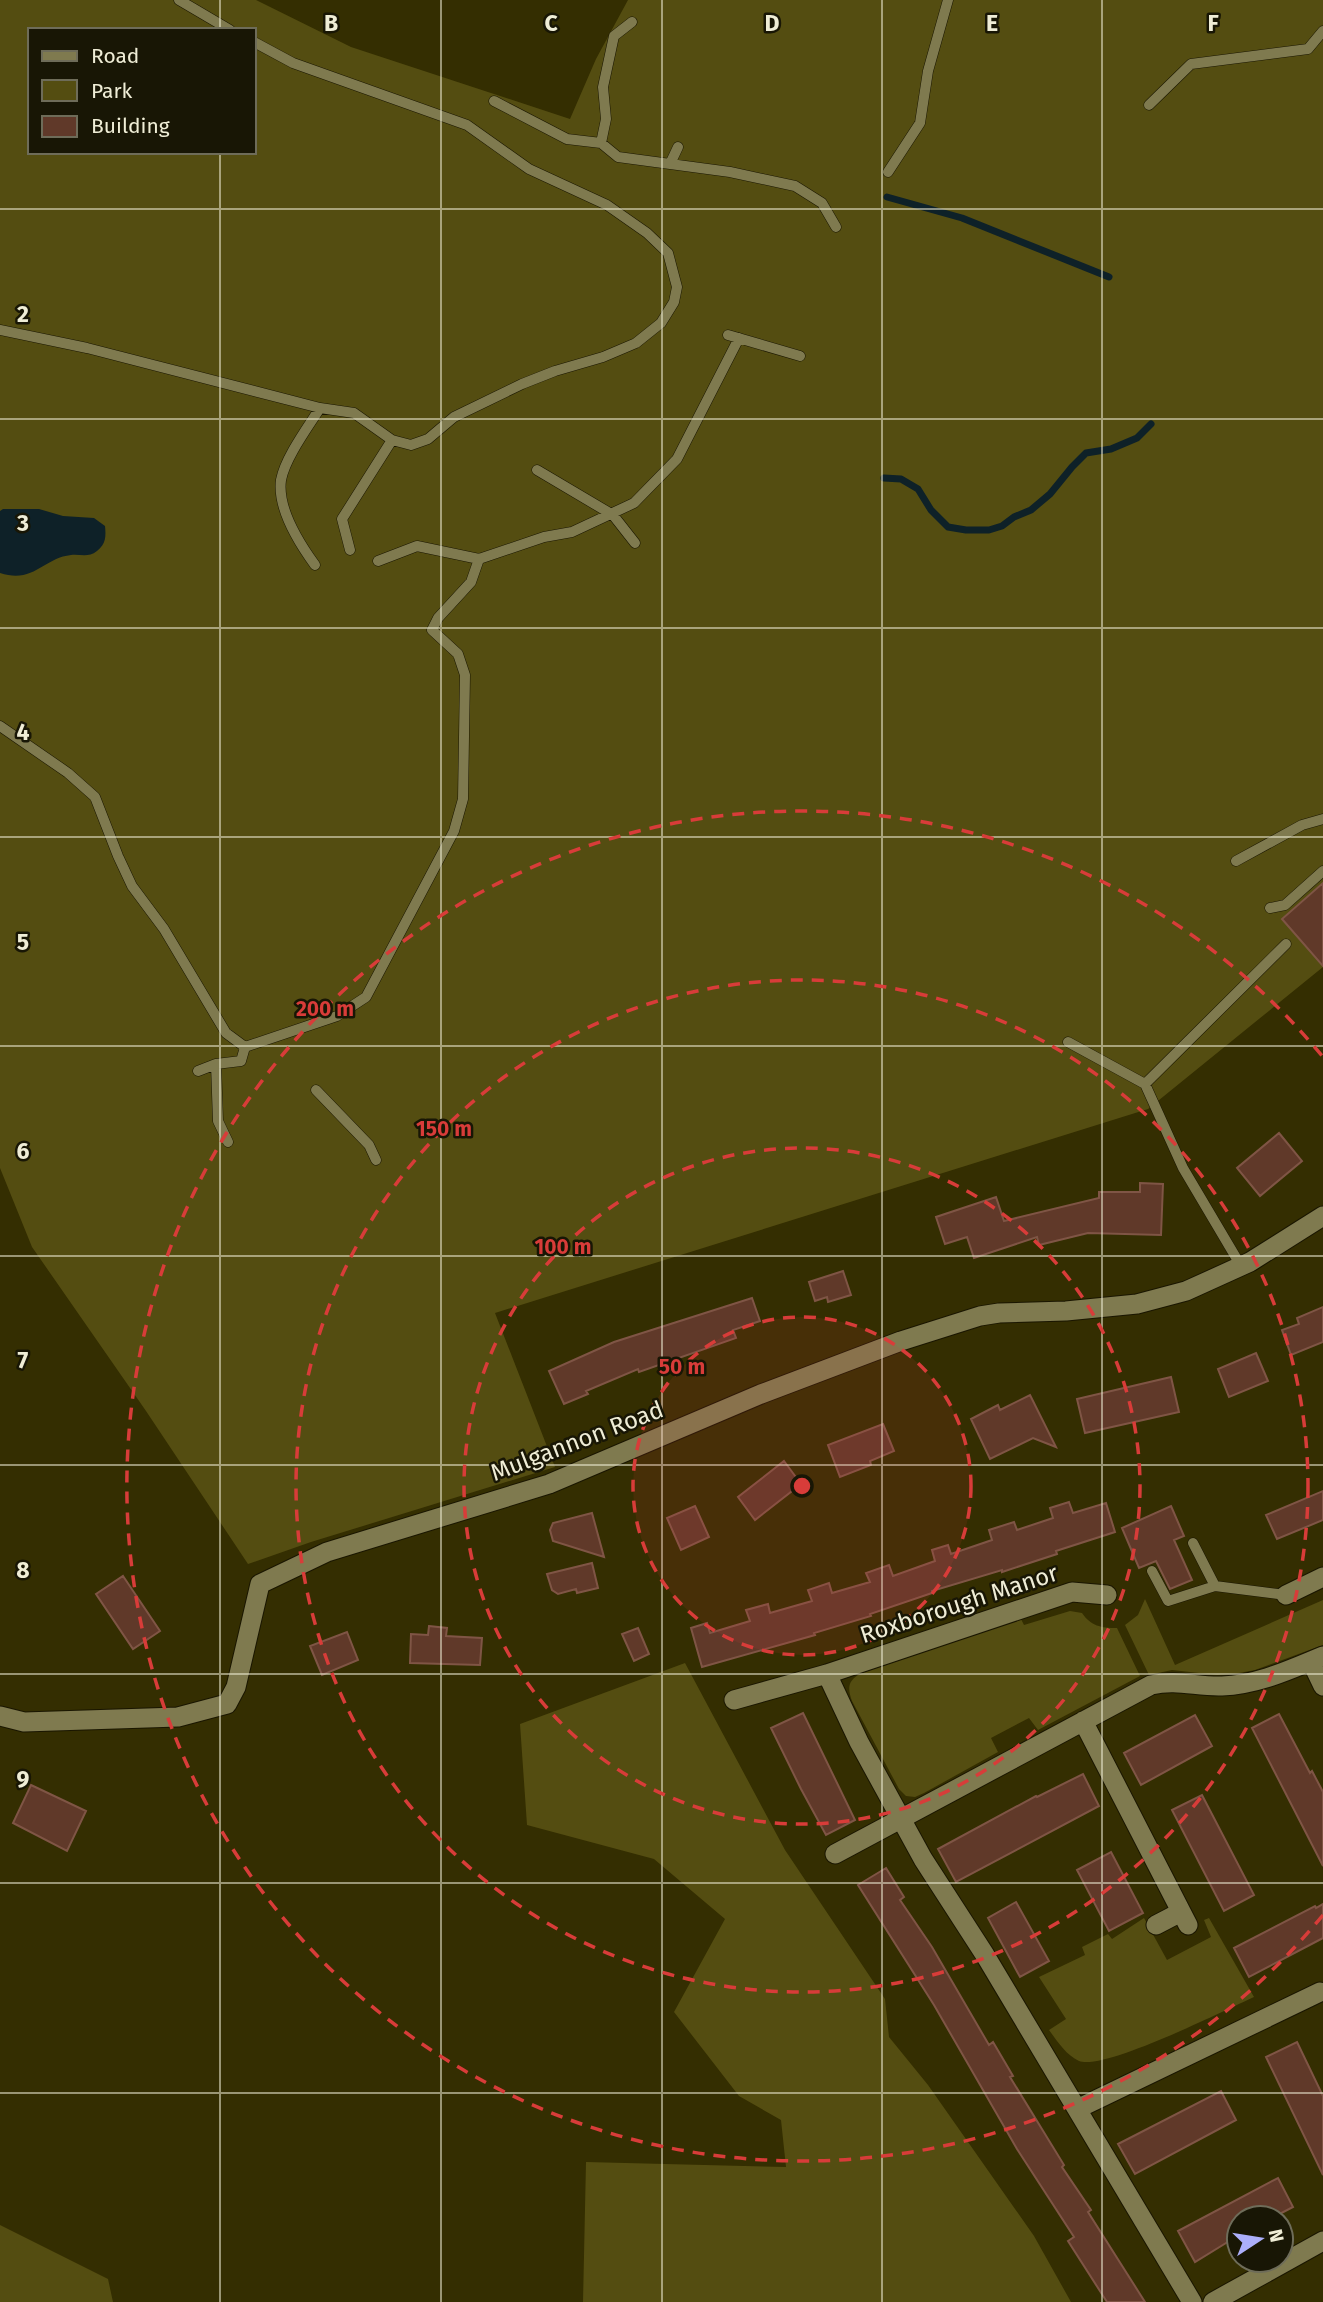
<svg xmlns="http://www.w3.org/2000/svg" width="1323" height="2302" viewBox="0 0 1323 2302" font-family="'Fira Sans',sans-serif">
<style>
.green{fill:#544d11;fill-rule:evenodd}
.water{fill:#0e2128}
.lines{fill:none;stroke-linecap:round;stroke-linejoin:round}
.stream{stroke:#0e2128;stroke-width:7}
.building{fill:#603929;stroke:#7f5545;stroke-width:2}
.lane-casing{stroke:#1a1600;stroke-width:11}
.street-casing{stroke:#1a1600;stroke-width:21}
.lane{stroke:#7f7a4f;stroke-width:10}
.street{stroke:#7f7a4f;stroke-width:19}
.grid{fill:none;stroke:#efedd6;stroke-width:2;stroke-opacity:0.55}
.ring{fill:none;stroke:#d83c39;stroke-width:3.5;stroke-dasharray:12 9}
.labels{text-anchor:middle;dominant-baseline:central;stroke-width:5;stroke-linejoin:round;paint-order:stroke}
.street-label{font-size:24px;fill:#efedd6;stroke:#181605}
.grid-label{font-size:23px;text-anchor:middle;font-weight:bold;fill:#efedd6;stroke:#181605;stroke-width:5;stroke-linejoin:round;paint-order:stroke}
.centre{fill:#d83c39;stroke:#181605;stroke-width:3.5}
.ring-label{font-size:21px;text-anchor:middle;font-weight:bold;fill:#d83c39;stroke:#181605;stroke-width:5;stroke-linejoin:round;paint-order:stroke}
</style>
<rect width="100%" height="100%" fill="#342e01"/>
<path class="green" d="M0 0H256L351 47 570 119 596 59 628 0H1323V967L1148 1109 495 1313 555 1467 311 1542 248 1564 146 1411 32 1247 0 1168ZM30 30H254V152H30Z
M1145 1599 1175 1665 1323 1600V1645L1255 1670 1239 1673 1217 1675 1172 1670 1149 1675 1125 1625 1138 1615Z
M1070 1611 1082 1613C1091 1626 1101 1628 1117 1628L1140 1676 1038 1730 1029 1718 991 1738 998 1752 924 1793 915 1797 906 1796 899 1789 852 1701C847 1687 848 1681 861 1673L1021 1619 1024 1625Z
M685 1663 785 1850 885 1999 889 2037 928 2085 1034 2236 1071 2302H583L586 2162 786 2167 781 2120 739 2096 674 2012 725 1919 654 1859 527 1825 520 1724Z
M1144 1918 1167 1960 1211 1937 1204 1920 1209 1918 1254 1997C1225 2010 1104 2071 1079 2061 1066 2055 1057 2041 1049 2030L1066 2019 1039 1977 1085 1955 1082 1947 1108 1934 1112 1939Z
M0 2225 108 2279 113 2302H0Z"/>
<path class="water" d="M3 509H39L63 516 94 518 105 526C106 536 106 544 97 551 88 558 81 554 71 555 43 558 34 584 0 573V511Z"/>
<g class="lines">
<path class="stream" d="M887 197 962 218 1109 277
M884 478 901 479 918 489 931 510 948 527 966 530H989L1002 526 1014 517 1031 510 1050 494 1072 467 1086 453 1111 449 1137 438 1151 424"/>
</g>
<path class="building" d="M1323 883V966L1282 919Z
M1279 1133 1302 1161 1260 1196 1237 1168Z
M1140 1183 1163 1184 1161 1235 1088 1233 1039 1245 1037 1237 974 1258 967 1237 945 1244 936 1217 996 1197 1004 1221 1099 1198V1192H1140Z
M843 1271 851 1295 828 1302 827 1297 815 1301 809 1282Z
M752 1298 760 1321 733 1330 736 1338 639 1372 638 1369 586 1391 588 1394 564 1404 549 1371 614 1342Z
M1323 1307V1342L1291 1355 1282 1330 1299 1324 1297 1318Z
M1256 1353 1268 1381 1229 1397 1218 1369Z
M1171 1377 1179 1412 1085 1433 1077 1399Z
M1030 1395 1056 1447 1033 1438 990 1459 971 1419 998 1405 1000 1410Z
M883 1424 894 1451 870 1461 871 1465 840 1477 828 1445Z
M784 1461 801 1484 755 1520 738 1497Z
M1323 1491V1520L1277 1539 1266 1515Z
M1069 1502 1073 1513 1106 1503 1115 1532 1056 1551 1057 1554 1002 1572V1570L932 1591V1593L870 1614 871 1616 814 1633 815 1635 702 1667 691 1628 707 1623 710 1633 750 1621 746 1610 768 1604 770 1613 812 1601 808 1590 829 1583 832 1593 870 1582 866 1573 889 1565 893 1576 935 1561 932 1550 948 1545 951 1554 992 1540 989 1530 1014 1522 1017 1530 1053 1518 1050 1508Z
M695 1506 709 1537 681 1550 667 1518Z
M1171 1506 1184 1536 1174 1540 1192 1580 1170 1589 1156 1561 1139 1568 1122 1528Z
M592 1513 604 1557 553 1541 550 1530 553 1523Z
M592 1563 598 1588 577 1593 576 1589 558 1594 552 1590 547 1574Z
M123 1576 160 1631 133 1649 96 1594Z
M429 1626 447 1628 446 1636 482 1638 480 1665 410 1663 411 1634 428 1635Z
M638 1628 649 1654 634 1661 622 1634Z
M347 1632 358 1660 322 1675 310 1646Z
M803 1713 855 1820 826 1835 801 1789 771 1728Z
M1279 1714 1310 1773 1312 1771 1323 1792V1866L1252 1728Z
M1195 1715 1212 1746 1141 1785 1124 1753Z
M1083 1774 1099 1806 956 1882 938 1849 1036 1796 1037 1797Z
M31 1785 86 1811 67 1851 13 1823Z
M1202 1795 1254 1895 1224 1911 1172 1810Z
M1111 1852 1143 1913 1109 1931 1077 1870Z
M886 1868 904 1897 900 1900 932 1947 989 2045 993 2042 1013 2076 1010 2077 1064 2165 1062 2167 1091 2210 1088 2212 1145 2302H1107L1068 2241 1074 2237 1017 2149 934 2005 858 1885Z
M1016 1902 1049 1961 1020 1977 988 1918Z
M1323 1904V1938L1249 1977 1234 1948 1315 1906 1316 1908Z
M1297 2042 1323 2096V2175L1266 2057Z
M1221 2091 1236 2120 1135 2174 1118 2144Z
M1278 2178 1293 2207 1272 2218H1239V2235L1195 2262 1178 2231Z"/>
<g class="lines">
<defs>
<path id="lane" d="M179 0 230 30
M254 42 293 63 467 125 529 169 607 205 647 233 668 253 677 287 674 302 661 323 636 343 603 357 555 371 522 384 454 417 428 439 411 445 392 440 354 413 320 408C308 427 285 458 281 480 277 509 299 543 315 565
M494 101 567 139 601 143 618 157 730 172 795 186 822 203 836 227
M1149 105 1191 64 1308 49 1323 31
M601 143 606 119 603 87 614 36 632 22
M670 164 678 147
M888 172 920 123 928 71 948 0
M0 330 87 348 320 408
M728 335 800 356
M537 470 613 515 635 543
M350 550 342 519 392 440
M378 561 417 546 479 559 544 537 572 532 634 503 677 459 739 338
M0 726 68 773 95 797 118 856 132 886 164 929 226 1033 245 1047 337 1016 366 997 454 831 463 799 465 675 458 654 432 630 438 618 471 582 479 559
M1236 861 1302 825 1323 819
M1270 908 1285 905 1323 871
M1068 1042 1145 1084 1286 944
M216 1064 218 1121 228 1142
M198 1071 216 1064 241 1061 245 1047
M1145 1084 1183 1168 1241 1266
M316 1090 369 1145 376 1160
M1193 1543 1215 1586 1286 1595
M1152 1571 1168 1601 1215 1586"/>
<path id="street" d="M1286 1595 1323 1577
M1311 1661 1323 1686
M827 1674 859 1742 923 1859 985 1955 1192 2302
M734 1700 827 1674 1072 1592 1107 1595
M0 1716 24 1722 178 1717 227 1704 236 1687 260 1584 327 1552 549 1484 761 1394 901 1341 980 1316 999 1313 1066 1311 1137 1304 1186 1291 1250 1262 1323 1216
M1083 1721 1188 1925
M835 1854 1151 1685C1177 1679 1197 1687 1222 1686 1258 1685 1291 1669 1323 1656
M1156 1925 1181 1912
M1077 2109 1320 1992
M1213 2302 1323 2241"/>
</defs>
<use href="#lane" class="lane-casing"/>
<use href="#street" class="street-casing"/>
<use href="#lane" class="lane"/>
<use href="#street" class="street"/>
</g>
<path class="grid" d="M220 0V30M441 0V2302M662 0V2302M882 0V2302M1102 0V2302M220 152V2302M0 209H1323M0 419H1323M0 628H1323M0 837H1323M0 1046H1323M0 1256H1323M0 1465H1323M0 1674H1323M0 1883H1323M0 2093H1323"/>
<circle cx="802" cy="1486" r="169" fill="#d83c39" fill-opacity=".12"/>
<g class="ring">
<circle cx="802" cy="1486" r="169"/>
<circle cx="802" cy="1486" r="338"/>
<circle cx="802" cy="1486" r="506"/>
<path d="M1323 1915A675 675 0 1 1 1323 1057"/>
</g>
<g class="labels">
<g class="street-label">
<text transform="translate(577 1441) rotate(-21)">Mulgannon Road</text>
<text transform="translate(959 1604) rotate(-18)">Roxborough Manor</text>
</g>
</g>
<g class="grid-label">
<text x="331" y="31">B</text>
<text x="551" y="31">C</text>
<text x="772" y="31">D</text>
<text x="992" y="31">E</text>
<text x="1213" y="31">F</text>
<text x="23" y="322">2</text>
<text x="23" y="531">3</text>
<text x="23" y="740">4</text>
<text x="23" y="950">5</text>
<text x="23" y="1159">6</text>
<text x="23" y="1368">7</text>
<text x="23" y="1578">8</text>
<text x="23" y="1787">9</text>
</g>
<circle cx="802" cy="1486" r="10" class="centre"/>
<g class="ring-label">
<text x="325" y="1016">200 m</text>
<text x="444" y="1136">150 m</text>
<text x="563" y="1254">100 m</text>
<text x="682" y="1374">50 m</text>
</g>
<rect x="28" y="28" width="228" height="126" fill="#181605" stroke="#6e6c59" stroke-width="2"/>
<rect x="42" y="51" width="35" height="10" fill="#7f7a4f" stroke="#6e6c59" stroke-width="2"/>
<text x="91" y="63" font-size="21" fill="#efedd6">Road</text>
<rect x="42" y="80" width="35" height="21" fill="#544d11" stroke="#6e6c59" stroke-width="2"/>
<text x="91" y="98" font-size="21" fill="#efedd6">Park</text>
<rect x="42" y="116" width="35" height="21" fill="#603929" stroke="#6e6c59" stroke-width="2"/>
<text x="91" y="133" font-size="21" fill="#efedd6">Building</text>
<g transform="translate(1260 2239) rotate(78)"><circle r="33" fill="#181605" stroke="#6e6c59" stroke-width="2"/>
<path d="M0-5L12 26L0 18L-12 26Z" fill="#acaffb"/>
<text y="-10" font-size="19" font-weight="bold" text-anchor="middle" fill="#efedd6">N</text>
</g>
</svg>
